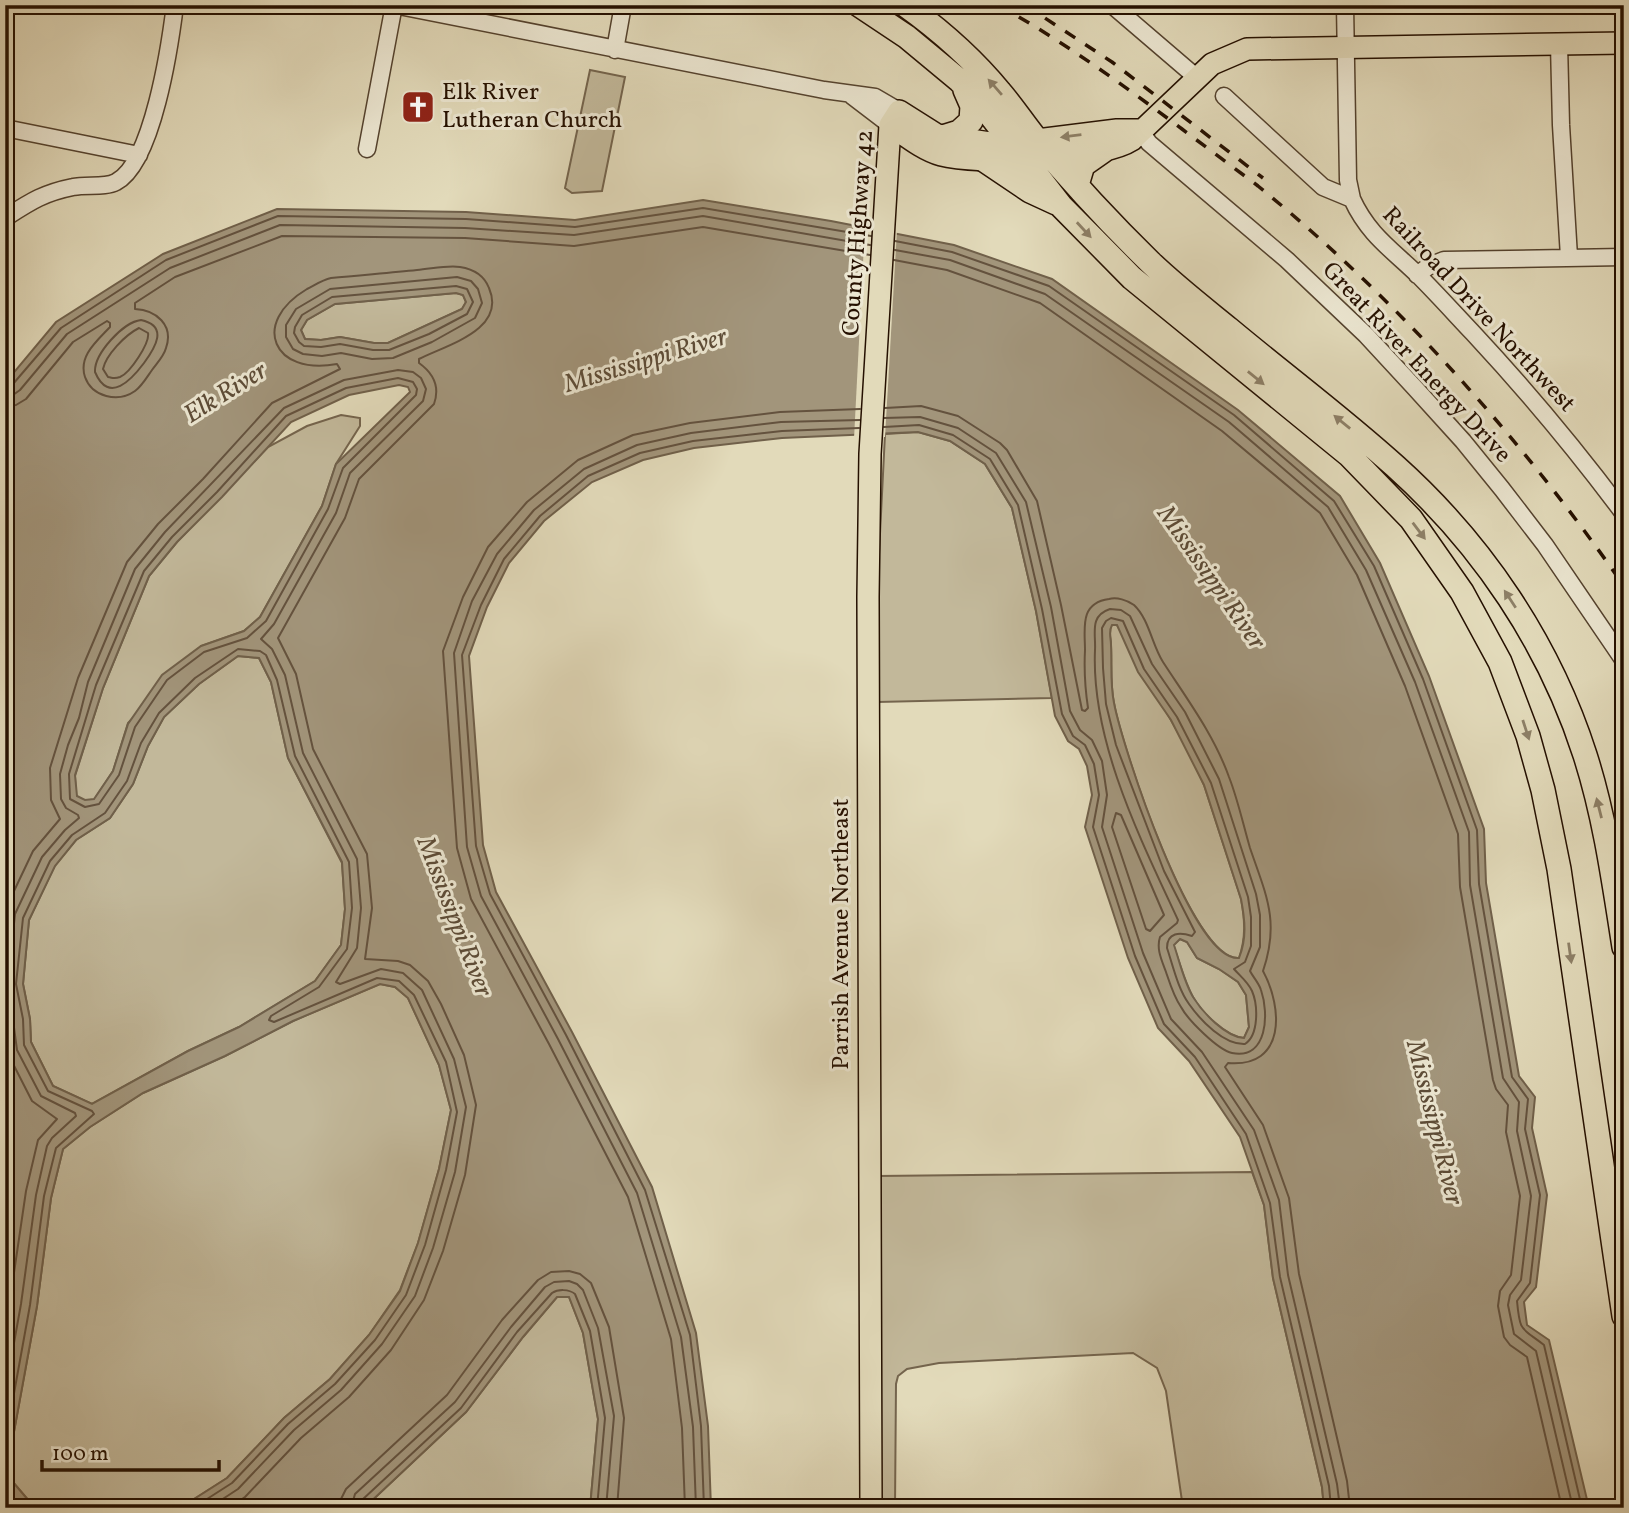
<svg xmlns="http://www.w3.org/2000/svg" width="1629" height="1513" viewBox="0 0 1629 1513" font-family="Vollkorn,serif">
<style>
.green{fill:#c2b89a;stroke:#74644d;stroke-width:2}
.water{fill:#a2957b;stroke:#70604a;stroke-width:2;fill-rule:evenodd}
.pier{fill:#e2daba}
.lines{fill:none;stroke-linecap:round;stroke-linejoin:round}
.shore{stroke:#64523e;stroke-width:2}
.minor-casing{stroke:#54422e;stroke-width:19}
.major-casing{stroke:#251000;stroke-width:24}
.highway-casing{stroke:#251000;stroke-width:26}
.minor{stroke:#ece7d2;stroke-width:16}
.major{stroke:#e2daba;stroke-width:21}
.highway{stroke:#e2daba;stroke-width:23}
.rail{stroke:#251000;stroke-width:3.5;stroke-dasharray:12 12;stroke-linecap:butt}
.oneway{fill:#8d7f66}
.labels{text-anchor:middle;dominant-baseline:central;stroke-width:6;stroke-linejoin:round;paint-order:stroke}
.poi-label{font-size:24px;fill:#251000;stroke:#ece7d2;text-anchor:start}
.street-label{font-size:24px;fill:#251000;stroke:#ece7d2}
.water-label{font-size:26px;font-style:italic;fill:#5d4c37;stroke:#ece7d2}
</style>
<rect width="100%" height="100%" fill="#e2daba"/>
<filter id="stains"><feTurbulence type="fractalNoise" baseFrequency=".00286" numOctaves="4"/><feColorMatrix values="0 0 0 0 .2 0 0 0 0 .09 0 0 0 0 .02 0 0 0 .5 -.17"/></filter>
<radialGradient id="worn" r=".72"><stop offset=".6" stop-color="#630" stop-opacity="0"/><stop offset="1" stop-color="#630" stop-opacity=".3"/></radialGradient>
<path class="green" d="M590 70 625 77 602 191 572 193 565 188Z
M456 293 463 295 466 302 462 309 388 343H374L340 337 321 340 305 339 301 330 307 320 335 304Z
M341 415 360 418V426L336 464 322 506 260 617 244 631 201 646 128 723 113 771 94 800 85 801 76 796 75 776 103 688 149 576 177 542 268 447 307 426Z
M918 432 950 441 985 464 1012 508 1036 611 1052 698 878 702V574L885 434Z
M1112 624 1117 625 1189 752 1204 785 1241 899C1245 920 1246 938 1239 958 1192 962 1122 746 1114 703 1110 684 1112 665 1111 645 1111 637 1108 632 1112 624Z
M238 656 259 658 271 682 288 758 342 863 345 909 341 945 315 981 239 1027 188 1051 92 1104 53 1086 31 1042 30 1019 23 984 29 920 55 865 76 840 110 818 133 784 148 746 164 717 199 684Z
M1180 939 1187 942 1197 958 1219 969 1238 982 1246 995 1249 1027 1244 1038C1226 1037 1202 1013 1193 997 1184 981 1180 962 1173 945Z
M380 984 395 987 408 998 439 1065 451 1110 439 1169 418 1243 400 1290 369 1335 330 1379 284 1418 227 1478 180 1508H35L12 1481 11 1448 37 1306 51 1198 63 1149 90 1127 143 1093 225 1056 293 1021Z
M1252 1172 1264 1205 1273 1278 1322 1487 1324 1508H1183L1166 1391 1157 1368 1133 1353 939 1363 907 1369 898 1376 896 1384 895 1508H880L878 1176Z
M557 1297H569L583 1333 598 1419 590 1508H364L466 1412 523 1337Z"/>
<path class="water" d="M703 200 831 221 954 245 1052 279 1238 410 1340 496 1380 563 1429 676 1484 829 1486 883 1519 1076 1535 1097 1532 1128 1547 1195 1536 1287 1524 1302 1527 1325 1549 1340 1589 1508H1324L1322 1487 1273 1278 1264 1205 1240 1137 1189 1061 1158 1028 1128 958 1085 827 1092 795 1087 766 1079 749 1068 741 1055 716 1036 611 1012 508 985 464 950 441 918 432 782 438 694 448 643 460 592 482 544 521 509 563 487 607 469 656 483 845 496 892 572 1032 652 1187 696 1333 708 1426 711 1508H590L598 1419 583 1333 569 1297H557L523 1337 466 1412 364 1508H180L227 1478 284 1418 330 1379 369 1335 400 1291 418 1243 439 1169 451 1110 439 1065 408 998 395 987 380 984 293 1021 225 1056 143 1093 90 1127 63 1149 51 1198 37 1306 11 1448 12 1481 35 1508H5V383L56 322 163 254 277 209 466 212 575 220ZM456 293 463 295 466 302 462 309 388 343H374L340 337 321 340 305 339 301 330 307 320 335 304ZM399 385 408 387 410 392 336 464 322 506 260 617 244 631 201 646 162 675 128 724 113 771 94 799 85 800 77 796 75 775 103 688 149 576 177 542 222 497 291 422 349 395ZM1112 625H1117L1138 672 1171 720 1204 785 1241 899C1245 920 1247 938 1239 958 1192 962 1122 745 1114 703 1110 684 1112 665 1111 645 1111 637 1108 632 1112 625ZM238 656 259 658 271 682 288 758 342 862 345 909 341 945 315 981 239 1027 188 1051 92 1104 53 1086 31 1042 30 1019 23 984 29 920 55 866 76 840 110 818 133 784 148 746 164 717 199 684ZM1180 939 1187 942 1197 958 1219 969 1238 982 1246 995 1249 1027 1244 1038C1226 1037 1203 1013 1193 997 1184 982 1180 963 1174 945Z"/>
<path class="pier" d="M865 224 897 230 885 437 854 439Z"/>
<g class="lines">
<path class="shore" d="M895 241 952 252 1049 286 1234 415 1334 501 1374 566 1423 679 1477 830 1479 884 1512 1077 1528 1099 1525 1129 1540 1195 1530 1283 1517 1301C1520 1333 1521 1327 1544 1345L1582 1508
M895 250 950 260 1045 294 1229 422 1328 507 1366 570 1415 682 1469 832 1470 885 1503 1078 1519 1102 1517 1131 1531 1196 1521 1280 1510 1295 1508 1305 1514 1334 1536 1351 1573 1508
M894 260 947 270 1040 303 1222 431 1320 513 1357 575 1405 686 1458 834 1460 887 1493 1080 1496 1089 1508 1105 1506 1132 1520 1196 1511 1275 1500 1291 1498 1306 1504 1337 1510 1345 1527 1357 1562 1508
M457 277 471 281 478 289 482 303 475 318 432 342 393 358 372 359 341 353 322 356 303 354 293 349 286 337V325L296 309 330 289Z
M456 286 467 289 473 302 467 314 429 334 389 350H373L340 344 321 347 304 346 299 342 294 333 295 327 302 315 332 297Z
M141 320C169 326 155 348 144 363 132 379 109 405 95 372 94 354 123 322 141 320Z
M139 328 148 333C150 343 130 373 120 377 114 379 114 378 108 377L103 369C106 355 125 335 139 328Z
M398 378 413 382 417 389 416 395 343 468 328 509 266 621 247 638 204 652 167 680 135 727 119 775 99 804 85 807 70 799 69 774 96 685 144 571 172 537 217 492 286 416 346 388Z
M5 387 13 384 61 328 166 260 278 216 466 219 575 227 703 208 871 236
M5 396 13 395 20 390 67 334 170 268 280 225 465 228 574 235 703 216 870 245
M5 406 16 405 26 399 73 342 107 321 110 323V327C97 341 78 356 85 377 92 397 118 403 135 391 142 386 147 377 152 370 157 363 164 356 166 348 174 325 156 310 135 309V303L175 277 282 236 465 238 574 246 703 227 870 255
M885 408 921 406 958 416 1000 443 1007 450 1037 501 1061 605 1082 710 1085 711 1088 708C1085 688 1084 669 1085 650 1085 629 1079 603 1109 599 1117 597 1127 600 1134 605 1149 619 1152 645 1163 662 1187 699 1214 735 1229 777 1238 800 1243 824 1250 848 1266 895 1280 921 1263 971 1283 1008 1286 1068 1228 1063L1225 1067 1263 1125 1289 1198 1299 1274 1347 1481 1350 1508
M884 418 920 417 958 428 996 453 1026 502 1051 607 1070 711 1080 730 1092 740 1102 761 1107 795 1102 827 1143 953 1171 1019 1202 1052 1254 1130 1279 1200 1288 1275 1337 1484 1340 1508
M884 427 919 425 953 435 990 459 1018 505 1042 609 1062 714 1073 736 1085 745 1094 764 1099 795 1093 827 1135 956 1164 1024 1195 1057 1246 1134 1270 1203 1280 1277 1329 1486 1331 1508
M1110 609 1121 610 1130 616 1152 664 1185 712 1219 779 1256 894 1260 915V947L1250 971C1253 977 1259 983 1261 990 1269 1013 1268 1060 1232 1053 1218 1050 1188 1020 1181 1007 1174 997 1170 984 1166 972 1162 961 1156 949 1160 937L1177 923 1178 920C1140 838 1091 741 1095 650 1096 633 1089 616 1110 609Z
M1111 618 1123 621 1144 669 1177 717 1211 783 1248 897 1251 917V946L1245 962 1234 969C1240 976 1248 982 1252 991 1258 1005 1259 1035 1245 1044 1224 1045 1201 1021 1189 1004 1178 989 1173 966 1167 948 1167 932 1180 932 1192 936L1195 932 1164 871 1116 745 1106 704 1103 668 1102 628 1106 621Z
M1116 813 1121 815 1164 915 1150 931 1146 929 1112 827Z
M5 910 33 851 60 819 51 800 50 768 78 678 127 562 158 524 203 479 272 403 340 369 337 364C273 376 250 323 307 289 315 285 322 280 331 278 360 275 389 273 417 270 431 269 447 265 460 267 473 269 484 275 489 288 507 330 446 345 419 359V363C433 373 440 387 434 404L359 479 345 518 278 638 296 674 313 749 367 854 372 908 365 959 398 961 410 965 428 981 441 1004 464 1055 476 1105 465 1175 443 1251 424 1300 391 1350 349 1397 301 1438 245 1497 229 1508
M5 1048 32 1101 57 1119 38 1140 26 1191 5 1334
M5 1393 21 1304 36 1195 47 1146 52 1138 76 1116 75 1113 41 1096 17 1050 8 983 15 914 42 857 65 830 79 818 78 815 66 808 61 799 60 774 68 745 79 718 88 682 135 569 165 532 284 408 344 380 398 370 413 372 421 378 426 389 423 401 350 473 336 513 274 624 261 639 272 649 285 675 303 753 357 859 361 908 357 948 336 982 340 984 381 969 403 973 422 990 454 1059 466 1107 455 1172 433 1248 415 1296 382 1344 341 1390 294 1430 238 1489 209 1508
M5 1443 30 1305 44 1196 56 1148 94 1114 92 1111 48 1091 24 1045 23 1019 16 984 23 918 50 861 72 835 105 813 127 781 141 743 159 713 195 678 238 649 260 651 266 655 277 680 295 756 349 862 352 908 347 949 319 987 271 1016 269 1020 274 1022 377 978 399 981 414 995 446 1062 457 1112 446 1170 425 1245 406 1295 375 1340 335 1384 288 1424 232 1483 193 1508
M340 1508 341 1499 346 1489 447 1395 502 1320 538 1280 551 1272 569 1271 580 1274 591 1283 609 1327 624 1418 617 1508
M351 1508 355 1494 455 1402 511 1327 545 1287 554 1282 569 1281 577 1284 583 1290 598 1328 614 1416 606 1508
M360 1508 362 1500 461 1408 517 1332 552 1293C558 1289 569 1289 575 1294L590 1331 605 1418 597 1508
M685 1508 682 1428 671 1339 628 1197 549 1044 471 899 457 848 443 651 463 597 488 547 527 502 578 460 633 435 690 423 780 412 860 409
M696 1508 693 1427 681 1337 637 1193 558 1039 481 896 467 847 454 653 472 601 497 554 534 510 584 469 637 445 691 433 781 422 860 420
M704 1508 701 1426 690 1335 645 1190 566 1035 490 894 476 846 462 655 481 605 504 559 540 516 588 476 640 453 693 441 782 431 859 428"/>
<defs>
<path id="minor" d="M394 5 824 90 875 97 899 111
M1112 5 1196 77
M1345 5 1348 180 1352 199
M1559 44 1561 125 1569 257
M615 50 623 5
M852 96 890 125
M1224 96 1323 187 1352 199C1368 234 1391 249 1418 275 1437 294 1455 314 1473 333 1527 391 1577 451 1624 514
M5 128 139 155
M1140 130 1149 143 1287 260 1366 335 1415 388 1463 441 1502 489 1545 545 1624 661
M367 149 394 5
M5 218C30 202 43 193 73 187 86 184 105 188 116 182 153 163 170 45 175 5
M1417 275 1429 266 1444 260 1624 257"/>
<path id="major" d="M890 125C906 136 923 150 941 155 977 165 1101 160 1132 140L1212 64 1247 49 1624 43
M871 1508 868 597 870 454 890 125 899 111 937 135 990 143 1037 140 1117 130H1140"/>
<path id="highway" d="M859 5 907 37 960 81 977 98 1061 206 1132 278 1349 455 1411 519 1462 592 1500 662 1528 736 1543 790 1559 869 1624 1316
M905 5C940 30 972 58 1000 92 1013 107 1024 124 1037 140 1073 183 1110 223 1150 262 1175 286 1202 307 1229 329 1284 375 1342 418 1395 466 1482 544 1549 643 1585 755 1605 817 1614 883 1624 947
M943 137 959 132 971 121 972 106 965 90
M984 160 1030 191 1056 203
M1077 185 1083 165 1103 151"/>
</defs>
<use href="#minor" class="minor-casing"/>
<use href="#major" class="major-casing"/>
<use href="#highway" class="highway-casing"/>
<use href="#minor" class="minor"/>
<use href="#major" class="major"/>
<use href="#highway" class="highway"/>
<path class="rail" d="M998 5C1063 41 1123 85 1182 129 1207 148 1233 167 1258 186 1398 300 1521 438 1624 586
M1025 5 1112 62 1263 178"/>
</g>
<defs><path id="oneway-solid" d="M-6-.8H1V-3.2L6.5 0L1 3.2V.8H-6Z" transform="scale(1.75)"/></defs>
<g class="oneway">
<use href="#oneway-solid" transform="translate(995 87) rotate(-131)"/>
<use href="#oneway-solid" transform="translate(1071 136) rotate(173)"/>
<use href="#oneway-solid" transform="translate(1084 230) rotate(47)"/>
<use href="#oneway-solid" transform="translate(1256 378) rotate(39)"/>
<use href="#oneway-solid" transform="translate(1342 422) rotate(-141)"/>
<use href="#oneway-solid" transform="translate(1419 531) rotate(53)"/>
<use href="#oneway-solid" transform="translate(1510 599) rotate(-123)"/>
<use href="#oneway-solid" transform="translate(1526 730) rotate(72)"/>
<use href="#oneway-solid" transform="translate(1599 808) rotate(-104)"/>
<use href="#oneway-solid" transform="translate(1570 953) rotate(82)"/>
</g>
<defs>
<symbol id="church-square" viewBox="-11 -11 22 22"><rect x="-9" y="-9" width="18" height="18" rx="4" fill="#8f2418" stroke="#ece7d2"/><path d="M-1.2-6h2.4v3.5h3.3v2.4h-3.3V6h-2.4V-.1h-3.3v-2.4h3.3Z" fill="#fff"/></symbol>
</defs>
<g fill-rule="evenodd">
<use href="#church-square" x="399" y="88" width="38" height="38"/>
</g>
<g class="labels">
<g class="poi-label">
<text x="442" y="93">Elk River<tspan x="442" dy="28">Lutheran Church</tspan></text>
</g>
<g class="street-label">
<text transform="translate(859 233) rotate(-86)">County Highway 42</text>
<text transform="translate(1478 310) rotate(47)">Railroad Drive Northwest</text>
<text transform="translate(1416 363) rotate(47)">Great River Energy Drive</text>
<text transform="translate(842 934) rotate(-90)">Parrish Avenue Northeast</text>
</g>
<g class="water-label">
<text transform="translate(646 361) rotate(-17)">Mississippi River</text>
<text transform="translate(226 393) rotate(-32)">Elk River</text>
<text transform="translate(1211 578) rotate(55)">Mississippi River</text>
<text transform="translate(454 917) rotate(69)">Mississippi River</text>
<text transform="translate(1434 1123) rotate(76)">Mississippi River</text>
</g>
</g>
<rect width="1629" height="1513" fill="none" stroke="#e2daba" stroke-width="28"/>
<rect x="7" y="7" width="1615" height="1499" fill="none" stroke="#251000" stroke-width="3.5"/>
<rect x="14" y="14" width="1601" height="1485" fill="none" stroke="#251000" stroke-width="2"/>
<path d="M42 1460v10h177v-10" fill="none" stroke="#251000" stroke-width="3.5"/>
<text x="52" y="1460" font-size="21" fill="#251000" stroke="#ece7d2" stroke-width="5" paint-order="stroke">100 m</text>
<rect width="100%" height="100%" filter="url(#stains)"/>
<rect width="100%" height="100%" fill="url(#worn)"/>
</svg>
